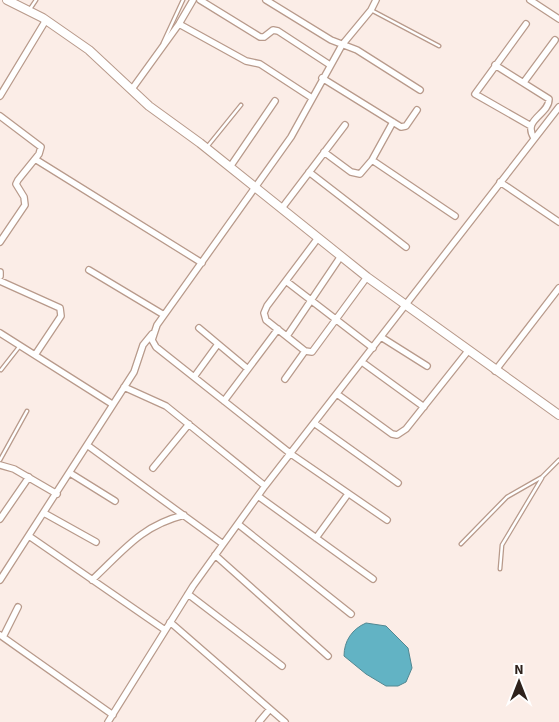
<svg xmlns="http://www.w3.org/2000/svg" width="559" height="722" viewBox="0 0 559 722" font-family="'Source Sans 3',sans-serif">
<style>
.water{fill:#62b3c4;stroke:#528892}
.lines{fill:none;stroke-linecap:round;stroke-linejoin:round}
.lane-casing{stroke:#b89a8b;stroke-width:5}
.street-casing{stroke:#b89a8b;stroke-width:8}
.secondary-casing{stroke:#b89a8b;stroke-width:10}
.lane{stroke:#fff;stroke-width:2.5}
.street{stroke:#fff;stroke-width:5.5}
.secondary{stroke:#fff;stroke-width:8}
</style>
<rect width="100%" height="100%" fill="#fbede7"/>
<path class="water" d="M366 623 386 626 408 648 412 668 406 682 398 686H386L366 674 344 656C344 641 352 629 366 623Z"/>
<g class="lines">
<defs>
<path id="lane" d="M30 9 36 0
M371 10 439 46
M163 43 183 0
M207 147 241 105
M1 370 19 347
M0 460 27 411
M461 544 507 497 542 477 559 460
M500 569 502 545 542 478"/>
<path id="street" d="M200 0 260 37H264L273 30 278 31 330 65
M266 0 331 40 357 50 420 90
M376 0 371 10 342 45 291 137 157 325 152 340 156 347 291 454 387 520
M530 0 559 19
M179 24 246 61 260 64 312 98
M526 24 475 94 531 126
M495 65 549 99C549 115 522 119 534 138
M322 78 401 127 406 126 417 110
M524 82 555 40
M132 89 179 24 193 0
M0 96 46 20
M0 116 41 147 39 154 18 180 16 184 24 197 25 205 0 242
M324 152 351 172 360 174 372 160 393 122
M35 159 202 263
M372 160 455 216
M230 167 275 101
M309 172 406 247
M500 182 559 222
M282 208 345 125
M318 238 267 306 264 313 266 320 305 351 312 352 367 277
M89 270 164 315
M0 272V276
M0 281 60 308 61 316 35 355
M286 281 373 348
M199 328 248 369
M0 333 112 404
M287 336 341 256
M381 337 427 366
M362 362 424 407
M495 371 559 288
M194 377 218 344
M285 379 305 351
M124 387 166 406 265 486
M337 394 392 434 397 435 406 429 468 351
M224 401 278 329
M314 423 398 483
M87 445 223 544
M0 465 14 469 57 494
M153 468 189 424
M70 473 115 501
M258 496 373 579
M44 513 96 542
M0 519 29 477
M238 524 351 614
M29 536 165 630
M316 538 348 494
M215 555 328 656
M0 580 134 372 143 345 152 334
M92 580C124 550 141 526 184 515
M188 594 282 666
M170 622 285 722
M0 635 113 715
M3 637 18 607
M108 722 193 586 265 486 559 107
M259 722 270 709"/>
<path id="secondary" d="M7 0 43 18 89 50 149 106 200 143 367 277 559 415"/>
</defs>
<use href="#lane" class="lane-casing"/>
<use href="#street" class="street-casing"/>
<use href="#secondary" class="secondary-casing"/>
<use href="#lane" class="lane"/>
<use href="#street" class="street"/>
<use href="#secondary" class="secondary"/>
</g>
<g transform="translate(519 682)" stroke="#ffffff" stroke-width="4" paint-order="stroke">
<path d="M0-4L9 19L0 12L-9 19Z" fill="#2e221c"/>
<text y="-8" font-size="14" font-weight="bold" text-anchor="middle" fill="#2e221c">N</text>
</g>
</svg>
